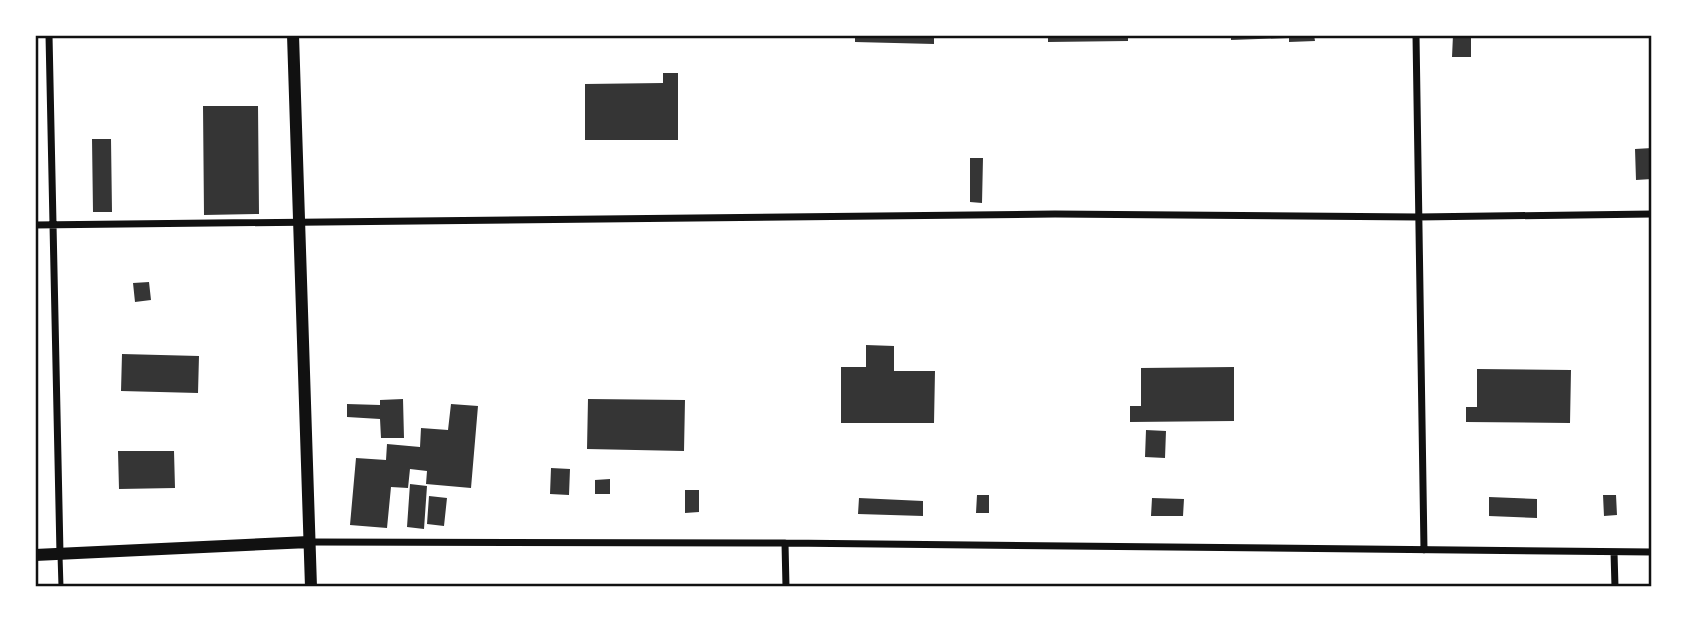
<svg xmlns="http://www.w3.org/2000/svg" width="1687" height="622" viewBox="0 0 1687 622" font-family="Figtree,sans-serif">
<style>
.building{fill:#353535}
.lines{fill:none;stroke-linecap:round;stroke-linejoin:round}
.service{stroke:#111;stroke-width:5}
.minor{stroke:#111;stroke-width:7}
.tertiary{stroke:#111;stroke-width:12}
.neatline{fill:none;stroke:#111;stroke-width:2.5}
</style>
<rect width="100%" height="100%" fill="#fff"/>
<path class="building" d="M82 35H122V37L82 38Z
M855 35H934V44L855 42Z
M1048 35H1128V41L1048 42Z
M1231 35H1314L1315 41 1289 42V38L1231 40Z
M1453 35H1471V57H1452Z
M663 73H678V140H585V84L663 83Z
M203 106H258L259 214 204 215Z
M92 139H111L112 212H93Z
M1652 148V179L1636 180 1635 149Z
M970 158H983L982 203 970 202Z
M149 282 151 300 135 302 133 283Z
M866 345 894 346V371H935L934 423H841V367H866Z
M122 354 199 356 198 393 121 391Z
M1234 367V421L1130 422V406H1141V368Z
M1477 369 1571 370 1570 423 1466 422V407H1477Z
M403 399 404 438H381L380 419 347 417V404L380 405V400Z
M588 399 685 400 684 451 587 449Z
M451 404 478 406 471 488 426 484 427 471 410 469 408 488 391 487 387 528 350 525 356 458 386 460 387 444 420 447 421 428 448 430Z
M1146 430 1166 431 1165 458 1145 457Z
M118 451H174L175 488 119 489Z
M551 468 570 469 569 495 550 494Z
M610 479V494H595V480Z
M410 484 427 486 424 529 407 527Z
M685 490H699V512L685 513Z
M977 495H989V513H976Z
M1603 495H1616L1617 515 1604 516Z
M429 496 447 498 444 526 427 524Z
M1489 497 1537 499V518L1489 516Z
M859 498 923 501V516L858 514Z
M1152 498 1184 499 1183 516H1151Z"/>
<g class="lines">
<path class="service" d="M60 555 61 587"/>
<path class="minor" d="M49 35 60 554
M1416 35 1424 550
M35 225 1055 214 1418 217 1652 214
M309 542 785 543 1652 552
M785 543 786 587
M1614 552 1615 587"/>
<path class="tertiary" d="M293 35 311 587
M35 555 309 542"/>
</g>
<rect width="1687" height="622" fill="none" stroke="#ffffff" stroke-width="74"/>
<rect x="37" y="37" width="1613" height="548" class="neatline"/>
</svg>
